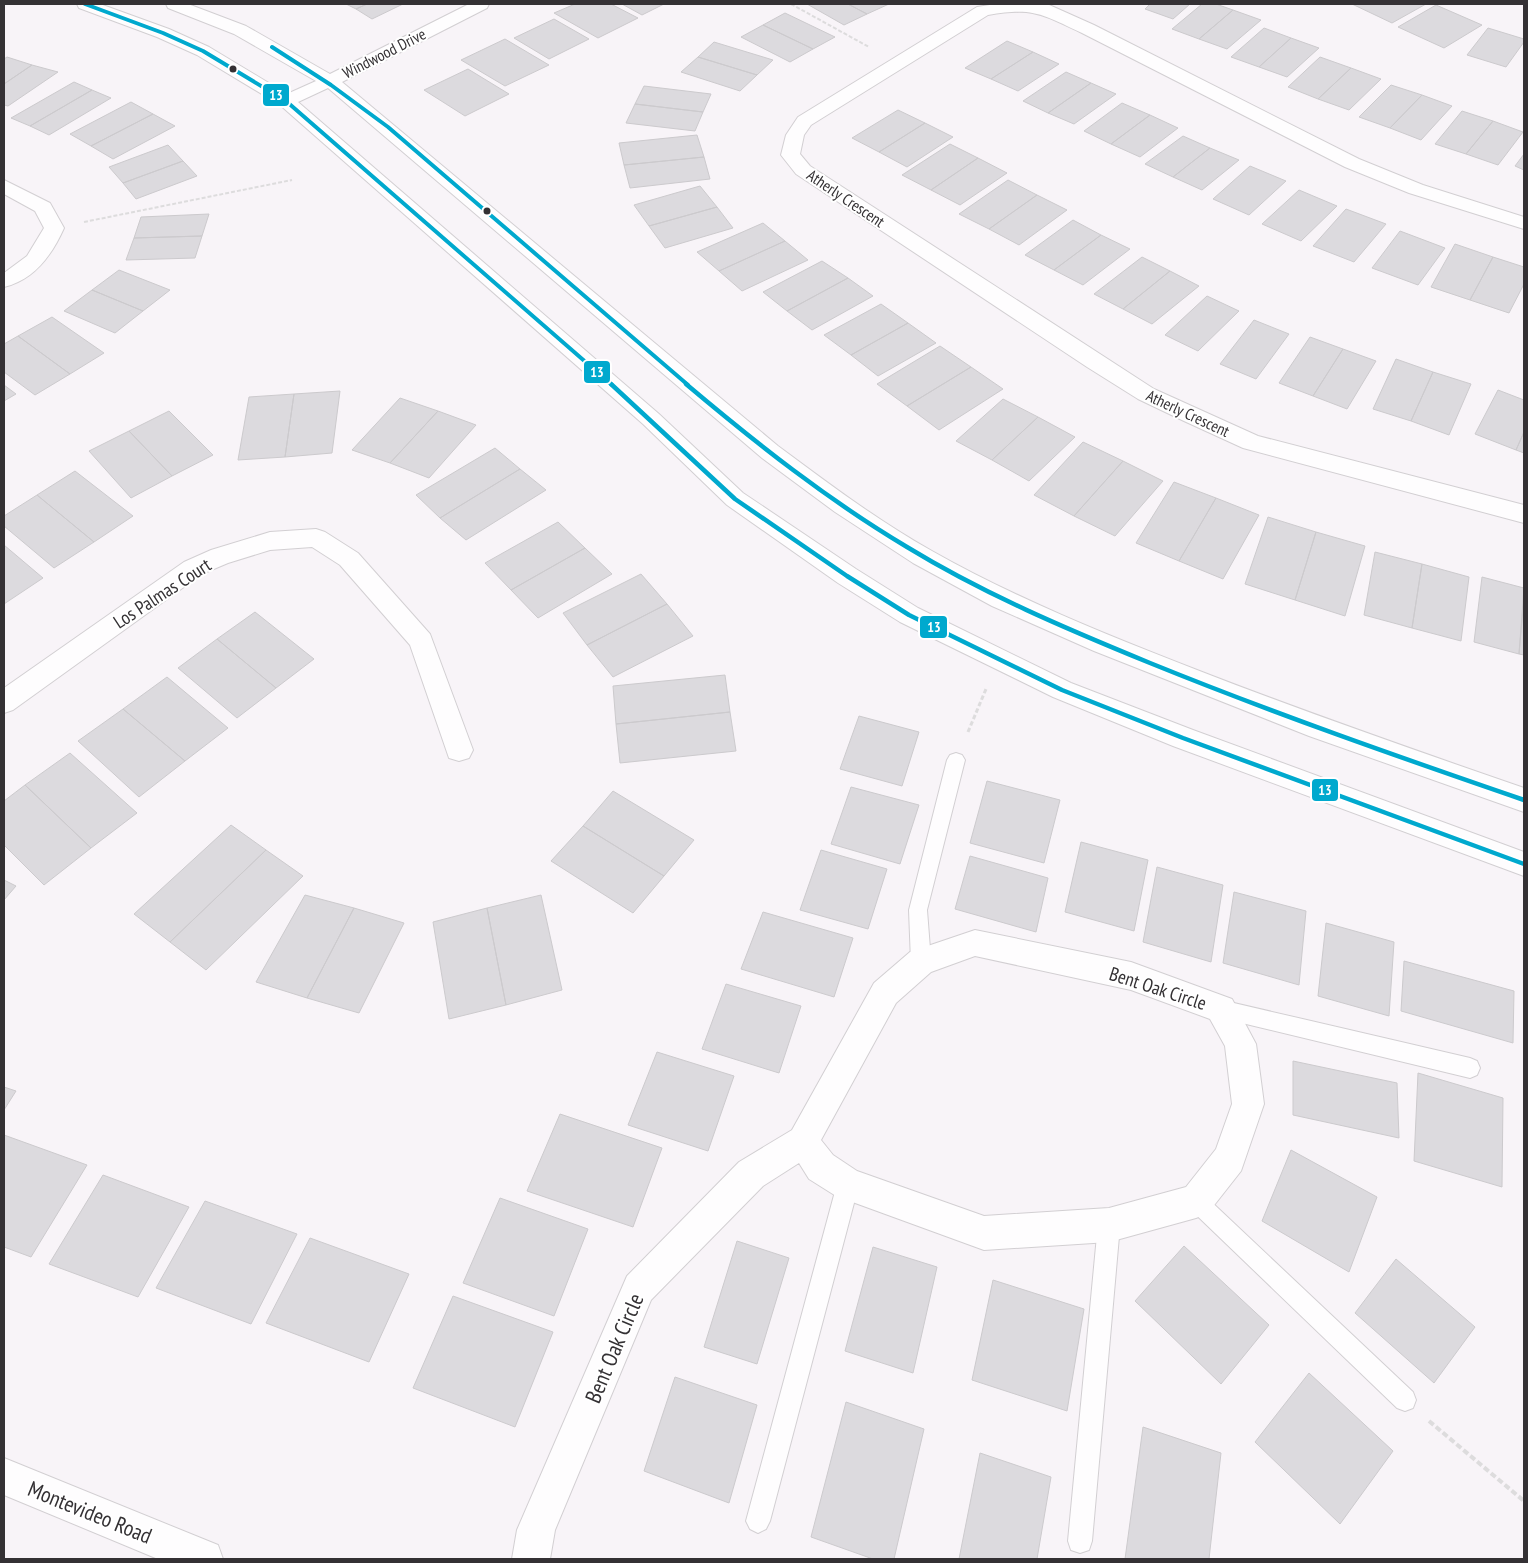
<svg xmlns="http://www.w3.org/2000/svg" width="1528" height="1563" viewBox="0 0 1528 1563" font-family="'PT Sans Narrow',sans-serif">
<style>
.building{fill:#dcdade;stroke:#cccacd}
.lines{fill:none;stroke-linecap:round;stroke-linejoin:round}
.service-casing{stroke:#d2cfd2;stroke-width:2}
.minor-casing{stroke:#d2cfd2;stroke-width:2}
.tertiary-casing{stroke:#d2cfd2;stroke-width:2}
.path-far2{stroke:#dddcdd;stroke-width:2;stroke-dasharray:4 2;stroke-linecap:butt}
.path-far1{stroke:#dddcdd;stroke-width:3;stroke-dasharray:4.5 2.5;stroke-linecap:butt}
.path{stroke:#dddcdd;stroke-width:4;stroke-dasharray:6 3;stroke-linecap:butt}
.service{fill:#fefdfe;fill-rule:evenodd}
.minor{fill:#fefdfe;fill-rule:evenodd}
.tertiary{fill:#fefdfe;fill-rule:evenodd}
.bus-1-far1-casing{stroke:#fff;stroke-width:6}
.bus-1-casing{stroke:#fff;stroke-width:8}
.bus-1-far1{stroke:#00a9ce;stroke-width:4}
.bus-1{stroke:#00a9ce;stroke-width:4.5}
.bus-dot{fill:#343134;stroke:#fff;stroke-width:2}
.labels{text-anchor:middle;dominant-baseline:central;stroke-width:4;stroke-linejoin:round;paint-order:stroke}
.far-street-label{font-size:16px;fill:#343134;stroke:#fff}
.street-label{font-size:19px;fill:#343134;stroke:#fff}
.near-street-label{font-size:22px;fill:#343134;stroke:#fff}
.line-badge{stroke:#fff;stroke-width:2}
.badge-label{font-size:14px;text-anchor:middle;font-weight:bold;fill:#fff}
</style>
<rect width="100%" height="100%" fill="#f8f4f8"/>
<path class="building" d="M346 4H367L356 9Z
M367 4H403L372 19 356 9Z
M575 4H611L638 18 598 38 554 13Z
M622 4H664L642 15Z
M807 4H848L867 14 844 25Z
M848 4H889L867 14Z
M1150 4H1190L1173 19 1145 9Z
M1202 4H1216L1233 10 1199 39 1172 29Z
M1352 4H1426L1392 23Z
M1436 5 1482 25 1444 48 1398 27Z
M1233 10 1261 20 1227 49 1199 39Z
M785 13 835 37 813 49 763 25Z
M554 19 589 39 549 59 514 38Z
M763 25 813 49 790 62 741 37Z
M1264 28 1291 38 1259 67 1231 57Z
M1488 28 1524 39V42L1506 67 1467 55Z
M1291 38 1319 48 1287 77 1259 67Z
M505 39 549 65 505 86 461 60Z
M1007 41 1033 52 991 79 965 68Z
M714 42 773 60 757 75 698 57Z
M1033 52 1059 64 1018 91 991 79Z
M7 57 32 65 4 84V59Z
M698 57 757 75 740 91 681 72Z
M1320 57 1351 68 1318 99 1288 87Z
M32 65 58 72 8 106 4 105V84Z
M1351 68 1381 79 1349 110 1318 99Z
M468 69 509 94 465 116 424 90Z
M1066 72 1091 83 1048 113 1023 101Z
M74 82 92 90 30 126 11 118Z
M1091 83 1116 94 1074 124 1048 113Z
M1391 85 1422 95 1390 128 1359 117Z
M644 86 711 94 703 112 635 104Z
M92 90 111 98 49 135 30 126Z
M1422 95 1452 106 1421 140 1390 128Z
M131 102 153 114 91 146 70 134Z
M1122 103 1150 115 1111 144 1084 131Z
M635 104 703 112 695 131 626 123Z
M898 110 925 123 879 152 852 138Z
M1462 111 1493 121 1466 154 1435 144Z
M153 114 175 126 113 159 91 146Z
M1150 115 1178 128 1140 157 1111 144Z
M1493 121 1523 132 1498 165 1466 154Z
M925 123 953 137 907 167 879 152Z
M697 135 704 157 624 165 619 143Z
M1183 136 1210 148 1173 177 1145 164Z
M950 144 978 158 931 190 902 175Z
M168 145 183 161 123 183 109 167Z
M1210 148 1239 160 1202 190 1173 177Z
M1524 154V170L1515 166Z
M704 157 710 179 630 188 624 165Z
M978 158 1007 173 960 205 931 190Z
M183 161 197 176 136 199 123 183Z
M1250 166 1286 181 1249 215 1213 199Z
M1008 180 1037 195 989 229 959 214Z
M700 186 717 207 649 226 634 205Z
M1299 190 1337 206 1301 241 1262 224Z
M1037 195 1067 210 1019 245 989 229Z
M717 207 733 228 665 248 649 226Z
M1346 209 1386 224 1354 262 1313 246Z
M209 214 202 236 134 238 141 217Z
M1073 220 1101 235 1054 270 1025 255Z
M763 223 785 241 719 271 697 252Z
M1400 231 1445 248 1418 285 1372 268Z
M1101 235 1130 249 1083 285 1054 270Z
M202 236 195 258 126 260 134 238Z
M785 241 808 260 742 291 719 271Z
M1455 244 1493 257 1470 300 1431 287Z
M1142 257 1170 271 1123 309 1094 294Z
M1493 257 1524 267V284L1509 313 1470 300Z
M822 261 848 278 787 311 763 292Z
M119 270 170 290 143 311 92 290Z
M1170 271 1199 286 1152 324 1123 309Z
M848 278 873 296 812 330 787 311Z
M92 290 143 311 115 333 64 311Z
M1207 296 1239 311 1198 351 1165 335Z
M881 304 908 323 851 355 824 335Z
M52 317 104 353 70 374 18 336Z
M1254 320 1289 334 1256 379 1220 364Z
M908 323 936 343 878 376 851 355Z
M18 336 70 374 35 395 4 372V344Z
M1310 337 1343 349 1313 396 1279 383Z
M940 346 971 367 907 406 877 384Z
M1343 349 1376 361 1347 409 1313 396Z
M1396 359 1433 372 1411 421 1373 409Z
M971 367 1003 389 939 430 907 406Z
M1433 372 1471 384 1449 435 1411 421Z
M4 385 16 394 4 401Z
M1498 390 1524 400V432L1516 450 1475 434Z
M340 391 332 453 285 457 294 394Z
M294 394 285 457 238 460 249 397Z
M400 398 438 411 390 463 352 450Z
M1003 399 1038 417 992 460 956 441Z
M169 411 213 455 172 476 129 431Z
M438 411 476 425 429 478 390 463Z
M1038 417 1075 437 1029 481 992 460Z
M129 431 172 476 131 498 89 451Z
M1524 432V453L1516 450Z
M1083 442 1123 461 1074 516 1034 495Z
M495 448 520 469 440 518 416 495Z
M1123 461 1163 481 1115 536 1074 516Z
M520 469 546 490 466 540 440 518Z
M75 471 133 516 94 542 37 495Z
M1174 482 1216 498 1179 561 1136 543Z
M37 495 94 542 54 568 4 526V516Z
M1216 498 1259 515 1223 579 1179 561Z
M1268 517 1316 532 1295 600 1245 584Z
M558 522 585 548 511 590 485 563Z
M1316 532 1365 546 1345 616 1295 600Z
M4 545 43 578 4 604Z
M585 548 612 574 538 618 511 590Z
M1375 552 1422 564 1412 628 1364 615Z
M1422 564 1469 577 1461 641 1412 628Z
M641 574 667 604 587 645 563 613Z
M1482 577 1524 588 1519 654 1474 642Z
M1524 598V655L1519 654Z
M667 604 693 636 613 677 587 645Z
M255 612 314 659 276 688 217 639Z
M217 639 276 688 237 718 178 668Z
M725 675 730 712 616 724 613 686Z
M167 677 228 728 185 761 123 709Z
M123 709 185 761 139 797 78 741Z
M730 712 736 751 620 763 616 724Z
M859 716 919 732 902 786 840 769Z
M70 753 137 813 91 848 25 785Z
M987 781 1060 800 1044 863 970 843Z
M25 785 91 848 44 885 4 845V801Z
M851 787 919 805 900 864 831 844Z
M613 791 694 840 664 876 583 826Z
M231 825 266 850 170 942 134 914Z
M583 826 664 876 633 913 551 861Z
M1081 842 1148 860 1134 931 1065 912Z
M266 850 303 876 206 970 170 942Z
M821 850 887 869 868 929 800 910Z
M970 856 1048 878 1036 932 955 909Z
M1157 867 1223 885 1211 962 1143 942Z
M4 880 16 886 4 900Z
M1234 892 1306 911 1299 985 1223 963Z
M305 895 354 908 307 998 256 982Z
M541 895 562 990 506 1005 487 908Z
M354 908 404 923 359 1013 307 998Z
M487 908 506 1005 449 1019 433 922Z
M763 912 853 938 834 997 741 969Z
M1326 923 1394 942 1389 1016 1318 996Z
M1404 961 1514 991 1513 1043 1401 1011Z
M726 984 801 1006 779 1073 702 1049Z
M657 1052 734 1076 708 1151 628 1125Z
M1293 1061 1397 1083 1399 1138 1293 1115Z
M1418 1073 1503 1098 1502 1187 1414 1161Z
M4 1087 16 1091 4 1110Z
M560 1114 662 1148 633 1227 527 1191Z
M4 1135 87 1165 31 1257 4 1247Z
M1291 1150 1377 1197 1349 1272 1262 1221Z
M103 1175 189 1207 138 1297 49 1264Z
M500 1198 588 1229 554 1316 463 1283Z
M205 1201 297 1234 251 1324 156 1288Z
M310 1238 409 1274 369 1362 266 1323Z
M737 1241 789 1258 757 1364 704 1347Z
M1184 1246 1269 1325 1221 1384 1135 1301Z
M873 1247 937 1267 913 1373 845 1351Z
M1396 1259 1475 1327 1434 1383 1355 1313Z
M993 1280 1084 1309 1067 1411 972 1380Z
M453 1296 553 1332 515 1427 413 1388Z
M1309 1373 1393 1451 1340 1524 1255 1442Z
M675 1377 757 1405 729 1503 644 1471Z
M846 1402 924 1429 894 1559H873L811 1537Z
M1143 1427 1221 1453 1209 1559H1125Z
M980 1453 1051 1477 1037 1559H959Z"/>
<g class="lines">
<defs>
<path id="service" d="M956 753 962 755 965 760 927 910 931 962 928 968 921 971 914 968 911 962 909 910 947 760 950 755Z
M1221 1000 1470 1058 1477 1061 1480 1068 1477 1075 1470 1078 1221 1018 1214 1015 1211 1009 1214 1003Z
M848 1173 855 1177 859 1184 770 1521 766 1529 758 1533 750 1529 746 1521 837 1184 841 1177Z
M1196 1190 1203 1194 1413 1392 1416 1400 1413 1408 1405 1411 1397 1408 1189 1208 1185 1201 1189 1194Z
M1109 1214 1117 1217 1120 1225 1092 1541 1089 1550 1080 1553 1071 1550 1068 1541 1098 1225 1101 1217Z"/>
<path id="minor" d="M996 4H1047L1094 25 1359 159 1423 185 1524 217V229L1409 193 1345 167 1082 33C1041 14 1034 7 988 15L811 125 804 135 800 154 810 166 1154 389 1258 436 1524 505V523L1243 448 1184 421 1138 399 1087 367 796 174 781 155 786 135 798 117 977 7Z
M4 180 50 203 64 228C52 255 34 280 4 287V273L27 256 44 228 35 211 4 194Z
M316 529 325 532 358 553 430 634 473 750 469 758 459 761 449 758 410 645 340 565 312 547 270 550 228 563 202 574 13 710 4 713V688L184 562 211 550 270 532Z
M975 930 1131 962 1232 999 1256 1044 1264 1104 1241 1171 1208 1213 1196 1218 1109 1242 984 1250 836 1196 809 1179 799 1163 763 1186 651 1300 555 1530 550 1559H512L517 1530 627 1276 739 1162 792 1130 874 983 910 952ZM975 956 1131 990 1210 1019 1225 1046 1232 1104 1216 1149 1186 1187 1109 1208 984 1216 857 1171 833 1155 821 1140 896 1003 931 972Z"/>
<path id="tertiary" d="M77 4H100L169 29 209 47 287 94 316 81 234 34 168 8 166 4H188L246 26 330 74 469 4H489L487 8 342 82 778 446C828 483 878 521 932 551 1017 599 1107 635 1197 670 1305 712 1414 750 1524 788V812L1309 736 1094 651 992 606 913 563 835 512 762 458 328 88 298 102 659 414 743 493 856 569 918 608 1071 683 1193 730 1524 852V876L1173 746 1053 697 900 622 838 583 727 505 643 424 280 105 197 55 157 37 79 8Z
M4 1458 218 1545 223 1559H158L4 1495Z"/>
</defs>
<use href="#service" class="service-casing"/>
<use href="#minor" class="minor-casing"/>
<use href="#tertiary" class="tertiary-casing"/>
<path class="path-far2" d="M791 4 869 47
M84 222 292 180"/>
<path class="path-far1" d="M968 732 986 689"/>
<path class="path" d="M1429 1421 1524 1501"/>
<use href="#service" class="service"/>
<use href="#minor" class="minor"/>
<use href="#tertiary" class="tertiary"/>
<defs>
<path id="bus-1-far1" d="M85 4 163 33 203 51 286 101 612 385
M272 47 331 85 388 127 688 385"/>
<path id="bus-1" d="M611 384 735 499 847 576 909 615 1062 690 1183 738 1524 864
M686 384C756 443 828 500 907 547 984 594 1067 629 1150 663 1273 713 1399 757 1524 800"/>
</defs>
<use href="#bus-1-far1" class="bus-1-far1-casing"/>
<use href="#bus-1" class="bus-1-casing"/>
<use href="#bus-1-far1" class="bus-1-far1"/>
<use href="#bus-1" class="bus-1"/>
</g>
<g class="bus-dot">
<circle cx="233" cy="69" r="4.5"/>
<circle cx="487" cy="211" r="4.5"/>
</g>
<g class="labels">
<g class="far-street-label">
<text transform="translate(384 53) rotate(-27)">Windwood Drive</text>
<text transform="translate(846 198) rotate(34)">Atherly Crescent</text>
<text transform="translate(1188 413) rotate(25)">Atherly Crescent</text>
</g>
<g class="street-label">
<text transform="translate(162 593) rotate(-33)">Los Palmas Court</text>
<text transform="translate(1158 988) rotate(18)">Bent Oak Circle</text>
</g>
<g class="near-street-label">
<text transform="translate(614 1348) rotate(-67)">Bent Oak Circle</text>
<text transform="translate(90 1512) rotate(22)">Montevideo Road</text>
</g>
</g>
<g class="line-badge">
<rect x="262" y="83" width="28" height="24" rx="5" fill="#00a9ce"/>
<rect x="583" y="360" width="28" height="24" rx="5" fill="#00a9ce"/>
<rect x="919" y="615" width="29" height="24" rx="5" fill="#00a9ce"/>
<rect x="1311" y="778" width="28" height="24" rx="5" fill="#00a9ce"/>
</g>
<g class="badge-label">
<text x="276" y="100">13</text>
<text x="597" y="377">13</text>
<text x="934" y="632">13</text>
<text x="1325" y="795">13</text>
</g>
<rect width="1528" height="1563" fill="none" stroke="#343134" stroke-width="10"/>
</svg>
